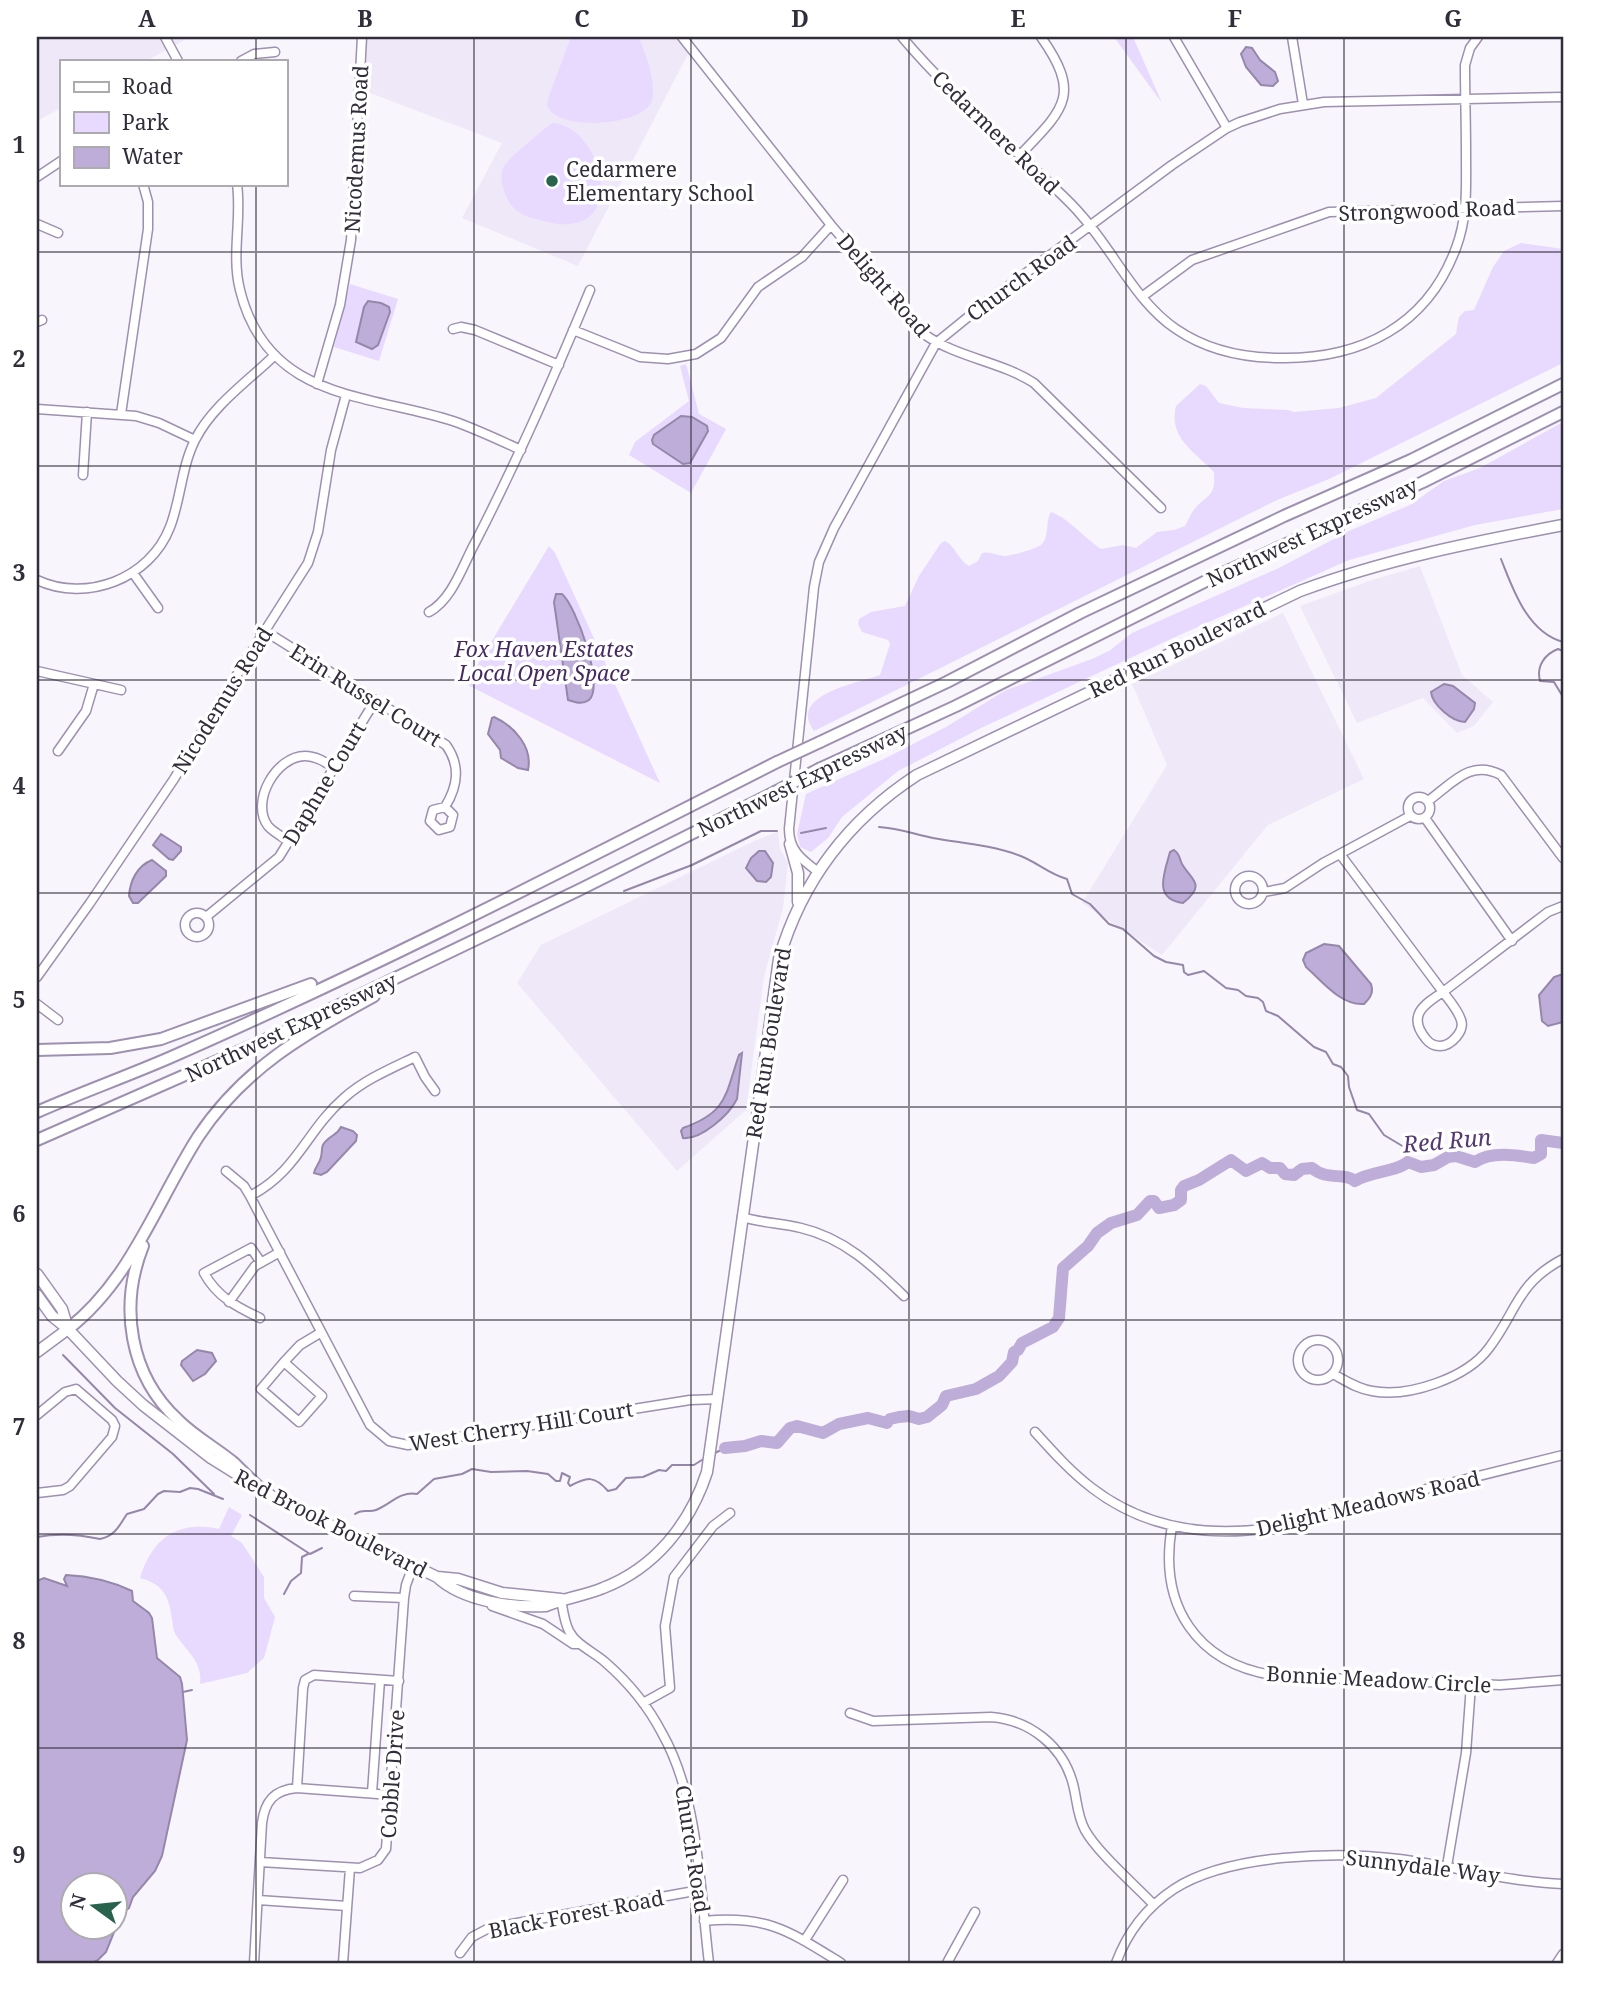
<svg xmlns="http://www.w3.org/2000/svg" width="1600" height="2000" viewBox="0 0 1600 2000" font-family="'Noto Serif',serif">
<style>
.built{fill:#efe8f9}
.green{fill:#e8d9fe}
.water{fill:#bfadd9;stroke:#9587a9;stroke-width:2;fill-rule:evenodd}
.lines{fill:none;stroke-linecap:round;stroke-linejoin:round}
.stream{stroke:#9587a9;stroke-width:2}
.river{stroke:#bfadd9;stroke-width:12}
.minor-casing{stroke:#9d90b0;stroke-width:11}
.major-casing{stroke:#9d90b0;stroke-width:13}
.highway-casing{stroke:#9d90b0;stroke-width:14}
.minor{stroke:#fff;stroke-width:8}
.major{stroke:#fff;stroke-width:10}
.highway{stroke:#fff;stroke-width:10}
.highway-bridge-casing{stroke:#9d90b0;stroke-width:14;stroke-linecap:butt}
.highway-bridge{stroke:#fff;stroke-width:10}
.grid{fill:none;stroke:#322d3a;stroke-width:2;stroke-opacity:0.55}
.poi-dot{fill:#29634d;stroke:#fff;stroke-width:2.5}
.labels{text-anchor:middle;dominant-baseline:central;stroke-width:7;stroke-linejoin:round;paint-order:stroke}
.street-label{font-size:21px;fill:#322d3a;stroke:#fff}
.poi-label{font-size:21px;fill:#322d3a;stroke:#fff;text-anchor:start}
.park-label{font-size:21px;font-style:italic;fill:#442a61;stroke:#fff}
.water-label{font-size:23px;font-style:italic;fill:#543972;stroke:#fff}
.neatline{fill:none;stroke:#322d3a;stroke-width:2.5}
.grid-label{font-size:23px;text-anchor:middle;font-weight:bold;fill:#322d3a}
</style>
<rect width="100%" height="100%" fill="#f8f5fc"/>
<path class="built" d="M37 37H190L146 61H61V108L37 121Z
M367 37H676L689 52 578 266 462 218 502 143 365 91Z
M1420 566 1462 675 1493 702 1474 726 1457 733 1423 698 1357 723 1300 606 1372 580Z
M1283 613 1364 779 1268 825 1162 955 1082 903 1167 765 1132 684Z
M778 832 780 849 788 863 783 908 764 977 746 1110 677 1171 517 983 541 945 754 841Z"/>
<path class="green" d="M571 37H639C645 54 657 82 652 100 644 127 555 132 547 105L549 96Z
M1114 37H1133L1162 103Z
M552 123C605 125 635 251 536 219 529 217 522 215 516 210 506 202 497 179 504 166 511 156 542 131 552 123Z
M1521 243 1563 249V363L1329 479 1277 500 814 731C787 695 858 683 880 675L890 644 888 640 862 632 858 624 859 619 871 612 905 606 919 576 941 543 945 541C956 547 959 561 969 566L978 561 982 553C990 551 996 555 1004 556 1010 556 1038 549 1042 544 1050 535 1045 521 1051 512 1070 519 1084 538 1101 549L1123 545 1136 548 1157 532 1174 530 1185 526C1188 521 1190 515 1193 511 1207 493 1216 499 1214 472 1195 452 1168 438 1176 406L1200 384 1206 386 1219 403 1243 408 1288 410 1294 412 1339 408 1376 398 1456 334 1459 317 1465 311 1474 310 1493 267 1504 251Z
M350 284 398 299 379 361 334 347Z
M686 364 699 414 726 429 691 493 629 455 635 442 689 401 680 366Z
M1563 422V509L1475 525 1349 560 1175 637 981 728 898 771 842 817 828 838 811 852 800 847 797 834 806 794 886 758 946 727 1006 690 1092 659 1109 651 1132 633 1279 568 1349 531 1410 505 1444 481 1480 468Z
M549 546 555 553 660 783 466 684Z
M229 1507 242 1515 231 1536 242 1543 264 1577V1598L275 1617 264 1658 247 1673 200 1684C203 1662 187 1652 176 1635 173 1631 173 1624 172 1619 169 1596 163 1584 140 1578 152 1538 178 1520 219 1529Z"/>
<path class="water" d="M1246 47 1252 48 1260 60 1275 72 1278 81 1273 86 1261 85 1246 67 1241 54Z
M368 301 381 303 389 307 390 312 378 345 372 349 356 342 364 307Z
M681 416 692 417 707 426 708 431 690 463 683 464 653 444 652 440 654 435Z
M556 594H562C576 606 605 686 589 700 582 705 575 702 568 700L554 602Z
M1444 684 1453 686 1475 703 1474 709 1465 722C1452 722 1432 704 1431 692Z
M494 717C514 726 533 747 528 770L518 768 501 758 500 750 488 734 492 718Z
M161 834 181 847V851L173 860 169 859 153 845Z
M1174 850C1180 854 1179 858 1182 864 1191 880 1207 884 1183 903 1152 899 1165 872 1170 852Z
M759 851H765L773 863 771 877 766 882 757 881 746 868 751 858Z
M152 860 166 871V876L138 903H133L129 896C130 881 137 866 152 860Z
M1324 944 1339 946 1371 984C1374 993 1370 998 1364 1004 1341 1006 1322 981 1306 967L1303 960 1306 953Z
M1563 974V1022L1548 1026 1542 1021 1539 995 1554 977Z
M742 1053 737 1099C729 1115 701 1140 683 1138L681 1131 683 1128C728 1112 725 1095 739 1055Z
M341 1127 353 1131 357 1135 356 1141 327 1172 321 1175 314 1173C315 1167 320 1163 321 1157 323 1149 320 1146 327 1140 333 1134 337 1135 341 1127Z
M197 1350 212 1353 216 1361 205 1374 193 1381 181 1365 182 1361Z
M66 1575C89 1576 111 1581 132 1591L133 1601 149 1613 152 1618 157 1658 180 1677 182 1684 187 1740 162 1856 155 1871 133 1897 129 1908 121 1915 106 1952 98 1960 92 1963H37V1581L44 1578 67 1586 64 1579ZM74 1884H116V1926H74Z"/>
<g class="lines">
<path class="stream" d="M1501 559C1513 589 1527 632 1563 642
M1563 651 1558 649C1545 654 1536 666 1540 681L1554 682 1563 697
M879 827C898 828 914 834 933 838 961 843 991 845 1018 855 1036 861 1048 874 1067 879L1072 894 1090 904 1109 924 1123 929 1154 956 1166 962 1183 965 1184 972 1188 975 1204 971 1226 988 1238 990 1246 996 1258 998 1263 1002 1266 1011 1278 1016 1314 1047 1326 1052 1333 1064 1341 1067 1348 1076 1349 1087 1357 1110 1369 1114 1384 1135 1404 1147 1408 1162
M801 833 826 828
M624 891 692 865 761 831H777
M63 1355 115 1408 173 1454 214 1494
M713 1454 725 1448
M355 1514C363 1508 368 1513 376 1510 391 1504 400 1491 417 1494L434 1479 462 1474 472 1469 491 1472 527 1471 548 1474 556 1481H560L562 1473 570 1477 568 1483 570 1486C587 1477 594 1475 608 1491L616 1489 626 1478 643 1477 659 1470 666 1471 672 1465H694L705 1458
M250 1515 310 1554 322 1548
M37 1537C58 1533 77 1534 100 1539 115 1536 119 1526 127 1514L144 1509 158 1494 164 1491 180 1492 190 1488 198 1489 223 1499
M284 1594 291 1581 301 1573 302 1557 308 1554
M183 1692 192 1690"/>
<path class="river" d="M725 1448 745 1446 761 1441 777 1443 790 1428 797 1426 823 1433 839 1424 868 1418 887 1423 890 1419 899 1417 909 1416 919 1419 927 1417 942 1405 946 1396 976 1389 999 1376 1012 1362 1014 1352 1018 1350 1022 1343 1053 1327 1059 1318 1063 1268 1088 1246 1097 1233 1111 1223 1137 1215 1150 1201H1154L1159 1208 1174 1205 1181 1200V1190L1184 1186 1199 1180 1231 1160 1246 1171 1262 1163 1270 1168H1280L1285 1174 1294 1175 1302 1169 1312 1168C1327 1181 1344 1172 1355 1181 1370 1171 1394 1173 1408 1162L1421 1167 1434 1165 1448 1157 1456 1156 1475 1162C1491 1151 1516 1155 1534 1158L1541 1154V1140L1563 1143"/>
<defs>
<path id="minor" d="M165 37 178 61
M682 37 831 225 924 334C957 358 1000 361 1034 383L1161 508
M902 37C944 87 994 130 1041 175 1054 188 1070 201 1082 216 1114 252 1136 302 1176 329 1208 351 1243 358 1281 358 1361 359 1427 326 1456 248 1468 216 1466 188 1466 154 1466 124 1465 94 1465 65L1470 48 1478 37
M1174 37 1227 128
M1292 37 1303 104
M241 61 254 54 275 52
M1020 155C1064 109 1082 95 1041 37
M37 177 61 161
M237 184C242 219 231 255 240 290 267 400 367 394 453 421 476 429 499 440 521 450
M37 224 58 233
M1143 296 1192 260 1329 212 1563 206
M37 322 42 320
M453 329 461 327 475 330 559 365
M573 330 640 357 668 359 696 354 721 338 758 287 802 257 831 225
M317 384 340 305 351 240 362 37
M37 409 136 416 159 423 195 440
M121 414 148 229V202L143 184
M83 475 87 412
M133 573 158 608
M37 580C86 603 150 579 170 527 181 499 181 468 195 440 212 406 248 381 275 355
M429 612C453 599 463 564 476 541 518 459 555 375 590 290
M265 631 446 745C461 766 458 786 445 807L433 810 430 821 439 830 450 827 453 815 445 807
M37 671 121 690
M58 751 86 711 94 684
M1408 808a11 11 0 1 1 22 0a11 11 0 1 1-22 0Z
M1428 801C1453 783 1470 759 1501 775L1563 858
M1425 818 1512 941
M290 842C283 837 273 832 268 826 250 802 276 756 305 756 316 756 325 762 335 768
M1340 854 1443 992C1449 1000 1458 1010 1461 1020 1465 1031 1451 1046 1440 1046 1434 1046 1429 1043 1426 1039 1407 1016 1423 1005 1443 992L1548 912 1563 906
M817 871C801 859 789 850 789 829L814 587 819 562 834 528 936 343 984 304 1172 165 1227 128 1240 122 1280 109 1324 102 1563 97
M1235 890a14 14 0 1 1 28 0a14 14 0 1 1-28 0Z
M1264 892 1285 888 1323 863 1410 816
M185 925a12 12 0 1 1 24 0a12 12 0 1 1-24 0Z
M206 917 279 857 375 701
M37 977 90 903 174 779 221 700 308 563 318 532 331 450 346 395
M37 1004 58 1020
M226 1171 244 1186 250 1196 370 1425 389 1441 408 1445 690 1400 718 1399
M250 1196C298 1171 306 1131 344 1098 364 1080 390 1069 415 1057L425 1077 435 1091
M742 1217C761 1223 781 1223 801 1228 844 1238 873 1266 904 1296
M229 1302 255 1266 280 1252
M260 1318C237 1307 217 1297 204 1273L251 1248 260 1261
M1298 1360a20 20 0 1 1 40 0a20 20 0 1 1-40 0Z
M284 1362 261 1389 299 1422 322 1396 284 1362 300 1345 320 1333
M1333 1374C1346 1381 1358 1389 1372 1391 1408 1398 1467 1378 1489 1348 1517 1311 1517 1283 1563 1259
M37 1415 65 1392 76 1389 112 1420 115 1426 112 1437 70 1486 63 1490 37 1493
M1035 1432C1053 1452 1071 1472 1092 1488 1144 1528 1207 1537 1270 1528L1563 1455
M1172 1526C1158 1605 1196 1665 1278 1676L1500 1685 1563 1680
M354 1596 404 1598
M561 1599C563 1610 564 1621 569 1631 576 1645 594 1652 605 1662 628 1682 648 1706 662 1733 699 1798 700 1890 709 1963
M492 1606 543 1624 573 1644H579
M643 1703 670 1688 665 1626 674 1577 713 1526 730 1513
M850 1713 873 1721 991 1717C1030 1720 1063 1746 1073 1784 1077 1799 1077 1816 1085 1830 1097 1852 1135 1885 1154 1905
M297 1788 303 1688 305 1680 314 1675 399 1681
M372 1793 380 1680
M260 1862 360 1868 378 1860 386 1849 404 1598 406 1585 413 1566
M1447 1866 1466 1753 1471 1685
M258 1900 347 1906
M704 1921C768 1915 789 1931 841 1963
M805 1940 843 1880
M460 1953 472 1937 489 1928 700 1890
M254 1963 262 1823C265 1801 274 1790 297 1788L391 1795
M343 1963 350 1868
M947 1963 975 1912
M1116 1963C1127 1933 1147 1907 1174 1889 1228 1854 1337 1851 1399 1859 1454 1866 1508 1882 1563 1884
M1557 1963 1563 1954"/>
<path id="major" d="M790 844 798 873V902
M37 1274 62 1309 68 1329
M37 1295 52 1316 68 1329 117 1381 143 1405 211 1458 275 1498 437 1577C463 1601 512 1608 546 1606 564 1598 584 1596 603 1588 655 1568 690 1524 707 1472L779 959C802 880 848 820 917 775L1300 591C1386 559 1474 542 1563 525
M37 1352 68 1329
M437 1577 458 1579 502 1593 561 1599"/>
<path id="highway" d="M820 742 947 682 1080 613 1284 516 1411 460 1563 384
M821 768 956 706 1214 577 1423 482 1563 412
M37 1050 110 1048 161 1039 311 984
M37 1112C80 1093 125 1077 169 1058 375 968 576 864 777 762
M37 1140 283 1032 579 890 775 792
M143 1246C119 1306 129 1375 178 1420 195 1437 216 1448 234 1463 243 1472 252 1481 261 1489
M68 1329C131 1280 156 1203 198 1137 243 1069 304 1034 374 996"/>
</defs>
<use href="#minor" class="minor-casing"/>
<use href="#major" class="major-casing"/>
<use href="#highway" class="highway-casing"/>
<use href="#minor" class="minor"/>
<use href="#major" class="major"/>
<use href="#highway" class="highway"/>
<defs>
<path id="highway-bridge" d="M777 762 820 742
M775 792 821 768"/>
</defs>
<use href="#highway-bridge" class="highway-bridge-casing"/>
<use href="#highway-bridge" class="highway-bridge"/>
</g>
<path class="grid" d="M256 37V61M474 37V1963M691 37V1963M909 37V1963M1126 37V1963M1344 37V1963M256 184V1963M37 252H1563M37 466H1563M37 680H1563M37 893H1563M37 1107H1563M37 1320H1563M37 1534H1563M37 1748H1563"/>
<circle class="poi-dot" cx="552" cy="181" r="7"/>
<g class="labels">
<g class="street-label">
<text transform="translate(996 132) rotate(44)">Cedarmere Road</text>
<text transform="translate(356 149) rotate(-87)">Nicodemus Road</text>
<text transform="translate(1427 210) rotate(-2)">Strongwood Road</text>
<text transform="translate(1021 278) rotate(-36)">Church Road</text>
<text transform="translate(884 285) rotate(49)">Delight Road</text>
<text transform="translate(1312 532) rotate(-25)">Northwest Expressway</text>
<text transform="translate(1177 649) rotate(-26)">Red Run Boulevard</text>
<text transform="translate(366 695) rotate(32)">Erin Russel Court</text>
<text transform="translate(222 700) rotate(-58)">Nicodemus Road</text>
<text transform="translate(802 780) rotate(-26)">Northwest Expressway</text>
<text transform="translate(324 783) rotate(-59)">Daphne Court</text>
<text transform="translate(291 1027) rotate(-25)">Northwest Expressway</text>
<text transform="translate(768 1043) rotate(-81)">Red Run Boulevard</text>
<text transform="translate(521 1426) rotate(-9)">West Cherry Hill Court</text>
<text transform="translate(1368 1503) rotate(-13)">Delight Meadows Road</text>
<text transform="translate(331 1523) rotate(27)">Red Brook Boulevard</text>
<text transform="translate(1379 1679) rotate(3)">Bonnie Meadow Circle</text>
<text transform="translate(392 1774) rotate(-86)">Cobble Drive</text>
<text transform="translate(693 1849) rotate(81)">Church Road</text>
<text transform="translate(1423 1866) rotate(7)">Sunnydale Way</text>
<text transform="translate(576 1914) rotate(-11)">Black Forest Road</text>
</g>
<g class="poi-label">
<text x="566" y="169">Cedarmere<tspan x="566" dy="24">Elementary School</tspan></text>
</g>
<g class="park-label">
<text x="544" y="649">Fox Haven Estates<tspan x="544" dy="24">Local Open Space</tspan></text>
</g>
<g class="water-label">
<text transform="translate(1447 1140) rotate(-5)">Red Run</text>
</g>
</g>
<rect width="1600" height="2000" fill="none" stroke="#ffffff" stroke-width="77"/>
<rect x="60" y="60" width="228" height="126" fill="#ffffff" stroke="#adabb0" stroke-width="2"/>
<rect x="74" y="82" width="35" height="10" fill="#ffffff" stroke="#adabb0" stroke-width="2"/>
<text x="122" y="94" font-size="21" fill="#322d3a">Road</text>
<rect x="74" y="112" width="35" height="21" fill="#e8d9fe" stroke="#adabb0" stroke-width="2"/>
<text x="122" y="130" font-size="21" fill="#322d3a">Park</text>
<rect x="74" y="147" width="35" height="21" fill="#bfadd9" stroke="#adabb0" stroke-width="2"/>
<text x="122" y="164" font-size="21" fill="#322d3a">Water</text>
<g transform="translate(94 1906) rotate(285)"><circle r="33" fill="#ffffff" stroke="#adabb0" stroke-width="2"/>
<path d="M0-5L12 26L0 18L-12 26Z" fill="#29634d"/>
<text y="-10" font-size="19" font-weight="bold" text-anchor="middle" fill="#322d3a">N</text>
</g>
<rect x="38" y="38" width="1524" height="1924" class="neatline"/>
<g class="grid-label">
<text x="147" y="27">A</text>
<text x="365" y="27">B</text>
<text x="582" y="27">C</text>
<text x="800" y="27">D</text>
<text x="1018" y="27">E</text>
<text x="1235" y="27">F</text>
<text x="1453" y="27">G</text>
<text x="19" y="153">1</text>
<text x="19" y="367">2</text>
<text x="19" y="581">3</text>
<text x="19" y="794">4</text>
<text x="19" y="1008">5</text>
<text x="19" y="1222">6</text>
<text x="19" y="1435">7</text>
<text x="19" y="1649">8</text>
<text x="19" y="1863">9</text>
</g>
</svg>
